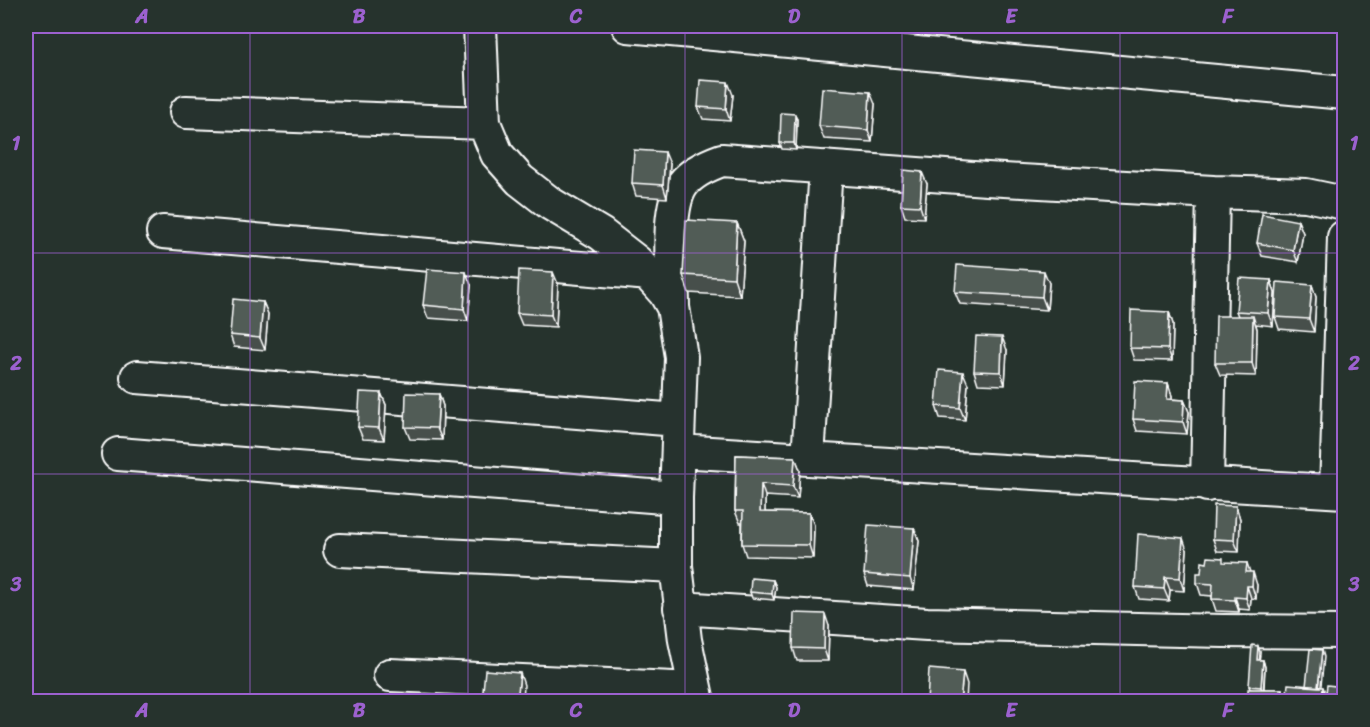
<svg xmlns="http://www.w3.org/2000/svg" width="1370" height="727" viewBox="0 0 1370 727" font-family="Sriracha,sans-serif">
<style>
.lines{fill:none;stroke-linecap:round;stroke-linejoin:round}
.minor-casing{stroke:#fff;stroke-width:36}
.minor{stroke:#26332d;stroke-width:32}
.wall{fill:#464f4b;stroke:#fff;stroke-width:1.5}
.shaded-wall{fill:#39403d;stroke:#fff;stroke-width:1.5}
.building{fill:#515c57;stroke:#fff;stroke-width:1.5}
.grid{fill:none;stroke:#9c61cf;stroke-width:1.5;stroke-opacity:0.55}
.neatline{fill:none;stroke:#9c61cf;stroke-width:2}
.grid-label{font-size:20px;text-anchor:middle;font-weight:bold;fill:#9c61cf}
</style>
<rect width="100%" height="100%" fill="#26332d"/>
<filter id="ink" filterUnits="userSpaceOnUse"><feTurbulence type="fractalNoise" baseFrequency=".0167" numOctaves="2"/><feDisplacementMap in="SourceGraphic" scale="12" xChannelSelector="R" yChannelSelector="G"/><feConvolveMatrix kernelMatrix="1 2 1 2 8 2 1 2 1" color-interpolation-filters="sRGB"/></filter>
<g filter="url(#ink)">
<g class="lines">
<defs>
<path id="minor" d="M480 26 484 123 497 154 520 180 551 204 601 234 637 262 665 293 673 307 681 357 676 498V566L685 640 698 702
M628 26 1344 93
M186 112 484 123
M1213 192 1306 195 1344 203
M163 232 650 274
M673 307C673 276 665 208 683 184 692 172 708 165 722 160L987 179 1213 192 1207 485
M137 377 678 420
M679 451 1344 492
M118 454 676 498
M808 459 826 167
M1336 491 1344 237
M340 550 676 566
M680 608 927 624 1223 631 1344 632
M390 675 695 689"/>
</defs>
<use href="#minor" class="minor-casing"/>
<use href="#minor" class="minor"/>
</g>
<path class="wall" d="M733 95 730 121 703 119 698 107Z
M875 104 872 142 824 139 819 126Z
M797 120 796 150 782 149 780 143Z
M670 164 667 198 636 196 632 183Z
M927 184 924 218 905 217 901 205Z
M1298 221 1303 233 1298 262 1262 256 1257 243Z
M737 223 744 241 740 296 689 293 683 275Z
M1271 280 1275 293 1273 326 1256 324 1257 329 1256 376 1220 375 1215 363 1238 316 1236 311Z
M1049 283 1047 310 960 304 955 292Z
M558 284 556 327 522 325 517 313Z
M471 285 468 321 428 318 423 305Z
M1312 285 1316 297 1314 332 1279 329 1275 317Z
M263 302 268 314 265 350 234 347 230 335Z
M1169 312 1173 324 1172 361 1134 360 1130 348Z
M1007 350 1005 385 978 384 974 371Z
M1168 383 1172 396V399L1184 400 1189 412 1187 434 1137 431 1133 419Z
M968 384 965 420 940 418 936 406Z
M381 393 386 405 384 440 363 439 358 427Z
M439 394 443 406 442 440 410 439 405 427Z
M1344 431V471L1341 462Z
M736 455 795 457 800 470 798 498 765 496V512L809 513 814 525 813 558 746 556 742 544V523H740L735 511Z
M1236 506 1240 519 1239 552 1217 551 1213 539Z
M914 528 919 541 914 590 868 586 864 574Z
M1187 550 1184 591 1170 590 1169 601 1139 599 1135 587Z
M1247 563 1250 572 1257 585 1256 599 1251 598 1250 610 1239 609V612L1216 611 1212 599V596L1201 595 1197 583 1201 573Z
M773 580 776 587 774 600 752 598 750 592Z
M829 626 828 661H797L793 648Z
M1258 646 1260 652 1259 660H1263L1265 667 1264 689H1282L1284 696 1250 689 1249 686Z"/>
<path class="shaded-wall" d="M728 82 733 95 730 121 726 109Z
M870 92 875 104 872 142 868 130Z
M795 114 797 120 796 150 794 143Z
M665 152 670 164 667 198 663 185Z
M922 172 927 184 924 218 920 206Z
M1298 221 1303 233 1298 262 1293 250Z
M737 223 744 241 740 296 734 278Z
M1044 271 1049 283 1047 310 1042 297Z
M466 272 471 285 468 321 464 309Z
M553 272 558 284 556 327 551 315Z
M1271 280 1275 293 1273 326 1268 313Z
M1312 285 1316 297 1314 332 1309 319Z
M263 302 268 314 265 350 260 338Z
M1169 312 1173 324 1172 361 1168 349Z
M1253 316 1257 329 1256 376 1252 363Z
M1002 337 1007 350 1005 385 1001 372Z
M963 372 968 384 965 420 960 408Z
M1168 383 1172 396 1171 411 1167 399Z
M381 393 386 405 384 440 379 428Z
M439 394 443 406 442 440 437 428Z
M1184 400 1189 412 1187 434 1183 422Z
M795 457 800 470 798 498 793 486Z
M761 484 765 496V524L760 512Z
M1236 506 1240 519 1239 552 1234 540Z
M809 513 814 525 813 558 809 545Z
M914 528 919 541 914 590 910 578Z
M1183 538 1187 550 1184 591 1180 578Z
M1253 572 1257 585 1256 599 1252 586Z
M1165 577 1170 590 1169 601 1164 589Z
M773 580 776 587 774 600 772 594Z
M1247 586 1251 598 1250 610 1246 598Z
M1235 597 1239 609V612L1235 600Z
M825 614 829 626 828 661 824 649Z
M1258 646 1260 652 1259 666 1257 660Z
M1322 650 1324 657 1320 695 1318 689Z
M1263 660 1265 667 1263 693 1261 687Z
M963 672 967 684 966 702H960Z
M520 673 524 685 523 702H517Z
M1323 687 1328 699V702H1322Z
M1282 689 1284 696V702H1282Z"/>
<path class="building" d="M700 80 728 82 726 109 698 107Z
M822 88 870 92 868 130 819 126Z
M781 113 795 114 794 143H780Z
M634 150 665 152 663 185 632 183Z
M903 170 922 172 920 206 901 205Z
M1262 214 1298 221 1293 250 1257 243Z
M686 220 737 223 734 278 683 275Z
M957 265 1044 271 1042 297 955 292Z
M427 269 466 272 464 309 423 305Z
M519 270 553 272 551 315 517 313Z
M1239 278 1271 280 1268 313 1236 311Z
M1277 282 1312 285 1309 319 1275 317Z
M233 299 263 302 260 338 230 335Z
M1131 310 1169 312 1168 349 1130 348Z
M1216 316H1253L1252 363H1215Z
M976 336 1002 337 1001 372 974 371Z
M939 370 963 372 960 408 936 406Z
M1135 381 1168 383 1167 399 1184 400 1183 422 1133 419Z
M360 392 381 393 379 428 358 427Z
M406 393 439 394 437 428 405 427Z
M1343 431H1344V462H1341Z
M736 455 795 457 793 486 761 484 760 512 809 513V545L742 544 743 511H735Z
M1214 505 1236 506 1234 540 1213 539Z
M868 525 914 528 910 578 864 574Z
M1138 534 1183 538 1180 578 1165 577 1164 589 1135 587Z
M1208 557 1223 558V562L1247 563 1246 572H1253L1252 586H1247L1246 598 1235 597V600L1212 599 1213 584 1197 583V573H1201L1202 562 1207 563Z
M751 578 773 580 772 594 750 592Z
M794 613 825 614 824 649 793 648Z
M1252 645 1258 646 1257 660H1263L1261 687 1249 686Z
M1310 649 1322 650 1318 687 1306 686Z
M929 669 963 672 960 702H927Z
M485 670 520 673 517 702H482Z
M1288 684 1323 687 1322 702H1286Z
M1327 685 1344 687V702H1325Z
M1248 689H1282V702H1248Z
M1000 698 1048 699V702H1000Z"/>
</g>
<path class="grid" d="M250 26V702M468 26V702M685 26V702M902 26V702M1120 26V702M26 253H1344M26 474H1344"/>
<rect width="1370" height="727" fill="none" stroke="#26332d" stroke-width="66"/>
<rect x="33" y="33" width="1304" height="661" class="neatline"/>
<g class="grid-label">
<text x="142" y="23">A</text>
<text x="359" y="23">B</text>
<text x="576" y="23">C</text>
<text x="794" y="23">D</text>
<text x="1011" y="23">E</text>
<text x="1228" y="23">F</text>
<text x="16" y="150">1</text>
<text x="1354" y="150">1</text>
<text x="16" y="370">2</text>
<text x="1354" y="370">2</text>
<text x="16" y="591">3</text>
<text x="1354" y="591">3</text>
<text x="142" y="717">A</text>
<text x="359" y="717">B</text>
<text x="576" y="717">C</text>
<text x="794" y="717">D</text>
<text x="1011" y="717">E</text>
<text x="1228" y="717">F</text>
</g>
</svg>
